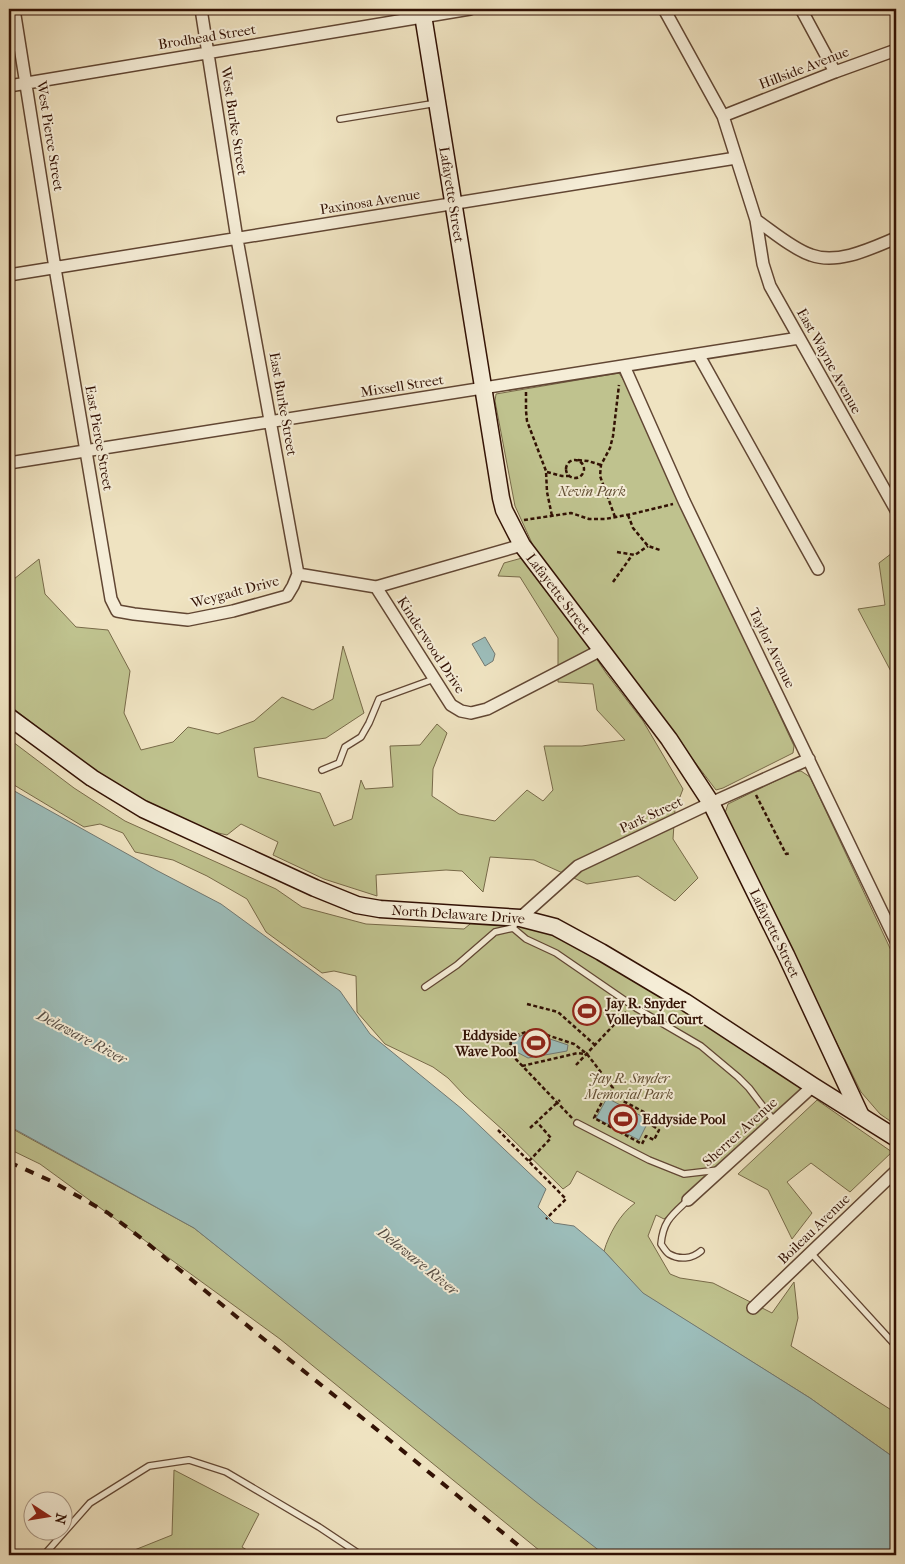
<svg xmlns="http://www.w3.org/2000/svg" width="905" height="1564" viewBox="0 0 905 1564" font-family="'IM FELL French Canon',serif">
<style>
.green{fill:#bfc28e;stroke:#786a49}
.water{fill:#9cbdba;stroke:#727871}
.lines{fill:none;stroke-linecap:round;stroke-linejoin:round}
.lane-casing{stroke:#614633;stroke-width:8}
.street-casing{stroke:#614633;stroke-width:14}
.secondary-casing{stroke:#321104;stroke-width:19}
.path{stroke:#321104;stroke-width:2.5;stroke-dasharray:4 2.5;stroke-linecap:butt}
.lane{stroke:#f5edd7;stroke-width:5.5}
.street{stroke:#f5edd7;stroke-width:11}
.secondary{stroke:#f5edd7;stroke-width:16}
.rail{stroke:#321104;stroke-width:4;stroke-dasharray:9 9;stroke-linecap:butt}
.labels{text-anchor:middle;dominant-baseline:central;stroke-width:4;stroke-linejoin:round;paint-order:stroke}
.street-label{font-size:14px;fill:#321104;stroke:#f5edd7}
.park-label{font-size:14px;font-style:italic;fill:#634f34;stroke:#f5edd7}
.poi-label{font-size:14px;font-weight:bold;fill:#321104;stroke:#f5edd7;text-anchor:start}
.water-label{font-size:15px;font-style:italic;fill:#574d44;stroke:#f5edd7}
</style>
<rect width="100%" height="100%" fill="#efe3c1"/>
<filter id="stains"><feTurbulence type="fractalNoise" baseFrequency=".004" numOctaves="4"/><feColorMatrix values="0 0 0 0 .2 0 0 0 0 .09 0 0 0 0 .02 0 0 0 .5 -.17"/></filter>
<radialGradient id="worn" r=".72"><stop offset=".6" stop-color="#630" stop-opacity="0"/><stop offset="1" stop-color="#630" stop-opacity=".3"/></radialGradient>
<path class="green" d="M619 373 626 384 794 746 793 753 723 788 716 790 536 552 515 506 495 401 496 394Z
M896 550V681L858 609 885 605 879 563Z
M522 558 552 593 606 673 643 721 683 789 675 810 673 839 698 878 675 901 638 876 587 884 534 860 490 857 483 892 462 871 446 870 376 875 377 896 324 879 273 855 278 842 241 824 227 835 197 828 107 781 9 705V578L14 579 39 559 45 594 76 627 108 630 130 671 124 713 141 750 173 742 188 727 218 734 254 721 282 697 313 710 333 699 343 646 364 713 326 738 254 748 258 777 320 793 334 826 352 819 361 780 365 789 393 787 390 746 420 745 437 724 447 733 433 769 432 796 459 814 495 821 527 790 543 801 553 790 544 746H582L625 740 597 710 593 684 558 682V638L520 577 498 576 504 563Z
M9 739 74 788 125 821 276 889 302 907 366 924 464 929 481 915 555 927 813 1086 722 1169 664 1219 656 1215 648 1236 670 1274 680 1278 713 1283 772 1313 794 1282 798 1318 791 1346 896 1413V1459L810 1398 642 1293 604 1251C609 1234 620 1214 635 1203L577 1171 570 1184 563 1189 504 1131 465 1096 448 1078 433 1067 385 1044 357 1012 356 976 334 971 322 973 266 932 247 899 207 876 173 860 135 852 123 833 100 824 84 827 9 782Z
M801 771 810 777 896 961V1125L880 1114 861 1092 724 816 728 804 794 772Z
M817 1100 892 1152 850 1192 811 1163 787 1182 812 1213 792 1239 768 1190 738 1174Z
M9 1127 194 1228 608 1555H545L280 1339 40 1164 9 1149Z
M174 1470 259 1514 242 1547 255 1555H122L172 1535Z"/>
<path class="water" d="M485 637 495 654 493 661 485 666 472 644Z
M9 788 156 870 221 904 340 991 370 1034 462 1109 546 1189 538 1207 554 1223 574 1226 604 1251 643 1293 810 1398 896 1459V1555H605L535 1501 194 1228 9 1126Z
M529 1032 568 1045 567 1051 528 1058 511 1049 512 1040Z
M607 1098 649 1120 639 1140 596 1118Z"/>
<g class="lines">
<defs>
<path id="lane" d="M340 119 437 103
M322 770 339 763 345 747 361 737 369 723 379 699 434 679
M513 928 526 939 556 953 636 1008 701 1046 738 1077 749 1088 774 1121
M425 987 457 965 495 932 513 928 514 926
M577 1123 649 1160 684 1174 718 1170
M688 1200C672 1215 663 1221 661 1244 663 1247 666 1252 669 1254 679 1260 692 1259 701 1251
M811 1253 896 1346
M44 1555 90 1503 149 1466 189 1460 226 1472 319 1527 361 1555"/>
<path id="street" d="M14 9 55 268 111 599 117 611 134 614 188 620 233 611 287 596 293 586 298 574
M201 9 237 239 298 574
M664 9 723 116 756 220 763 264 770 286 896 510
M801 9 835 72
M9 86 470 9
M723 116 835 72 896 50
M756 220C772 231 793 249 811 255 838 265 872 248 896 238
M9 275 736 158
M698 354 818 569
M624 366 684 501 896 941
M9 463 799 338
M298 574 376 587 522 545
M376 587 451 705 461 711 471 713 487 709 601 650
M520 918 578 866 711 803 809 759
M688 1200 813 1086
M753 1308 896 1171"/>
<g id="secondary">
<path id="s1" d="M422 9 501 498 504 510 522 545 669 739 711 803 786 955 861 1116"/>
<path id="s2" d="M9 717 92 778 143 809 315 888 357 905 380 909 520 918 555 927 601 952 685 1002 813 1086 896 1138"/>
</g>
</defs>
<use href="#lane" class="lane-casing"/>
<use href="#street" class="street-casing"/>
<use href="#secondary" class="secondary-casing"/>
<path class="path" d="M526 392V411L527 421 546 471 547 492 552 516
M578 460 588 461 601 465
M566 469a9 9 0 1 1 18 0a9 9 0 1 1-18 0Z
M547 472 562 476H570
M628 515 633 528 648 546 660 550
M615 517 600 476 601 465 610 448 613 436 619 385
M524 520 571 513 589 519H605L632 514 673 504
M617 552 635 555 648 546
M613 582 633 554
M756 795 786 854 791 853
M527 1004 558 1012 595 1045
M576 1065 626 1012
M522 1066 578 1053 585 1054
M572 1118 511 1054 510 1052 511 1037 532 1030 574 1044 587 1054 613 1088 610 1094 657 1119 653 1126 659 1130 654 1140 646 1136 642 1144 594 1118 607 1092 610 1094
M530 1128 560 1100
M498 1130 566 1199 546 1219
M529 1161 551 1138 537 1122"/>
<use href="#lane" class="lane"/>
<use href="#street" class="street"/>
<use href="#secondary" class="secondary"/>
<path class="rail" d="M9 1162 51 1181 108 1213 141 1238 260 1336 370 1424 530 1555"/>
</g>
<defs>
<symbol id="stadium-ring" viewBox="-11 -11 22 22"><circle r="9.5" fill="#f5edd7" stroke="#8f2418" stroke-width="1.5"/><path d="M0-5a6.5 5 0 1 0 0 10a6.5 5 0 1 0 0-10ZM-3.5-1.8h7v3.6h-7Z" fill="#8f2418"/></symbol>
</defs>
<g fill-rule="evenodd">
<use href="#stadium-ring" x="571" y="995" width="32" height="32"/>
<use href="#stadium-ring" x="520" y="1027" width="32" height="32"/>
<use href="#stadium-ring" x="607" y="1103" width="32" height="32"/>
</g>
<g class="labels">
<g class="street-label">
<text transform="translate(207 37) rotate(-9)">Brodhead Street</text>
<text transform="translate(804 68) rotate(-21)">Hillside Avenue</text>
<text transform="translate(234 121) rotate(81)">West Burke Street</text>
<text transform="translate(50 136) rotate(81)">West Pierce Street</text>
<text stroke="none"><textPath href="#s1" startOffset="188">Lafayette Street</textPath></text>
<text transform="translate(370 202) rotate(-9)">Paxinosa Avenue</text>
<text transform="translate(829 361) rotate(61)">East Wayne Avenue</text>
<text transform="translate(402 386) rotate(-9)">Mixsell Street</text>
<text transform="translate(283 404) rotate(80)">East Burke Street</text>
<text transform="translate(99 438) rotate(80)">East Pierce Street</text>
<text transform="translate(235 592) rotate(-15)">Weygadt Drive</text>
<text stroke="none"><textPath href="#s1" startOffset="608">Lafayette Street</textPath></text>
<text transform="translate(431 645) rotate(57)">Kinderwood Drive</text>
<text transform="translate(772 648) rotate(64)">Taylor Avenue</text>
<text transform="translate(651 815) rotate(-25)">Park Street</text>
<text stroke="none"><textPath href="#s2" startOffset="499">North Delaware Drive</textPath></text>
<text stroke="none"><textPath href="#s1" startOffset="1012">Lafayette Street</textPath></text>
<text transform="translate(740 1132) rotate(-42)">Sherrer Avenue</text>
<text transform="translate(814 1229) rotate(-44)">Boileau Avenue</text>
</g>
<g class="park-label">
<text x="592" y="491">Nevin Park</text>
<text x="629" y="1078">Jay R. Snyder<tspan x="629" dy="16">Memorial Park</tspan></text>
</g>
<g class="poi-label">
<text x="606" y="1003">Jay R. Snyder<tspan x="606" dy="16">Volleyball Court</tspan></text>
<text x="517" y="1035" text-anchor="end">Eddyside<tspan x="517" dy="16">Wave Pool</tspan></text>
<text x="642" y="1119">Eddyside Pool</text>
</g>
<g class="water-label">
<text transform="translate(82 1037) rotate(28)">Delaware River</text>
<text transform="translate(418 1261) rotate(39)">Delaware River</text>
</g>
</g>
<rect width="905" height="1564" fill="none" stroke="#efe3c1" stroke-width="30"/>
<rect x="10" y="10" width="885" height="1544" fill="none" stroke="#321104" stroke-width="2.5"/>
<rect x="15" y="15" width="875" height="1534" fill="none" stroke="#321104"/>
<g transform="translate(48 1516) rotate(102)"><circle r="24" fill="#f5edd7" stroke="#a79583"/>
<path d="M0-4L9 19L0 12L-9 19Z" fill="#8f2418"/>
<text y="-8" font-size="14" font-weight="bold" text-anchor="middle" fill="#321104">N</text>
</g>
<rect width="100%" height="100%" filter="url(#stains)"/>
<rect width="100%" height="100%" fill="url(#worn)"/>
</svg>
